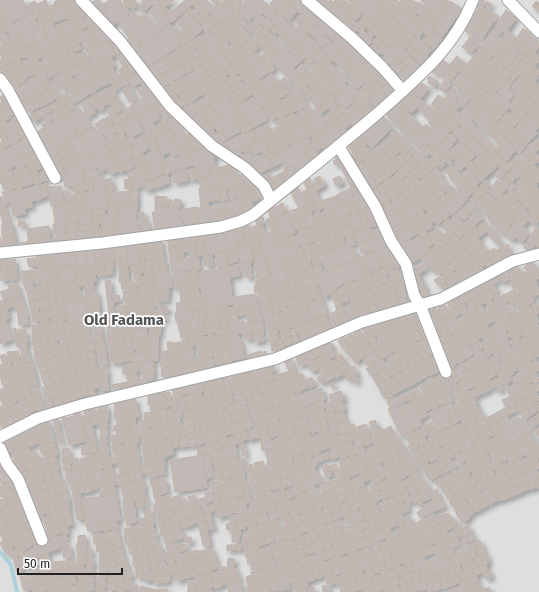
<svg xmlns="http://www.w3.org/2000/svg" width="539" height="592" viewBox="0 0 539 592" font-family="'Fira Sans',sans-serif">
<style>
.residential{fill:#dfdede}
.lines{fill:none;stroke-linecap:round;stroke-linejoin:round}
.stream{stroke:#acd1da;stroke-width:4}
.building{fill:#c1b9b5;stroke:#c1b4ab;filter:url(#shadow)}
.minor-casing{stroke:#a2a2a2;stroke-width:13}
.minor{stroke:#fff;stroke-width:11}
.labels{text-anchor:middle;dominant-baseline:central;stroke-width:3.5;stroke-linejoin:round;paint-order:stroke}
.district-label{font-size:15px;font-weight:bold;fill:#545454;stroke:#fff}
</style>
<defs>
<filter id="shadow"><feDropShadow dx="3.5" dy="3.5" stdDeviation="2" flood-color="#0004"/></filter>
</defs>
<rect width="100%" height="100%" fill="#f0ede8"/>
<path class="residential" d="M0 0H539V592H0Z"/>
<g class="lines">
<path class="stream" d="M0 552 11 565 17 592"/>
</g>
<path class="building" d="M0 0H23L29 13 9 24 0 6Z
M46 0 49 10 40 13 37 4Z
M57 0H61L63 4 56 7 54 2Z
M61 0H74L75 1 63 6Z
M95 0H99L106 8 99 14 91 3Z
M109 0H120L129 12 111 27 99 15 107 9 103 5Z
M127 0H135L138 5 132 9Z
M127 0 131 6 127 8 123 1Z
M143 0H155L156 1 146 9 141 2Z
M156 0H159L170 13 167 15Z
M159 0H174L165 7Z
M185 0H190L193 4 177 17 172 11Z
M191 0H201L195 4Z
M202 0H207L213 7 203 16 198 11 202 6 198 3Z
M211 0H220L216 5Z
M222 0H229L225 4Z
M230 0H232L240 9 233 14 225 5Z
M233 0H243L239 5Z
M245 0H262L269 6 261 15 256 11 249 21 237 12Z
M273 0H284L276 10 270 4Z
M285 0H301L322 18 314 25Z
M285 0 292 6 283 16 276 10Z
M315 0H328L322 9Z
M330 0 334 3 326 13 322 9Z
M335 0H343L338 6 333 2Z
M344 0 347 2 342 8 339 5Z
M347 0H358L354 5Z
M358 0H371L381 8 371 20 353 6Z
M372 0H387L381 7Z
M387 0H396L392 5Z
M396 0 402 3 397 9 392 5Z
M400 0H411L407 6Z
M412 0 418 3 413 10 408 6Z
M444 0 452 2 445 10 440 5Z
M444 0 433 11 421 1V0Z
M479 0H485L479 9 475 6Z
M35 1 40 16 35 18 28 4Z
M77 1 81 11 68 17 63 6Z
M221 1 232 14 222 23 218 18 215 20 209 12Z
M386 1 393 6 387 12 381 7Z
M487 1 492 5 489 8 484 4Z
M536 1 539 3V7L534 4Z
M198 2 202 7 198 10 194 6Z
M347 2 353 7 348 14 342 8Z
M419 2 427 8 421 16 413 10Z
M452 2 462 9 442 37 432 30Z
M158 3 172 21 161 27 149 11Z
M334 3 339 8 331 17 326 13Z
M402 3 406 6 402 13 397 9Z
M55 4 57 10 50 13 48 7Z
M63 4 68 17 54 22 50 13 57 10 56 7Z
M142 4 146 9 142 12 138 7Z
M534 4 539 8V12L532 6Z
M438 5 445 10 440 18 433 12Z
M270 6 277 12 270 21 263 14Z
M292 6 297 11 289 21 284 16Z
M393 6 399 11 393 18 387 13Z
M407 6 416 14 411 19 402 13Z
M483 6 489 12 487 15 480 9Z
M340 7 348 14 340 25 331 17Z
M0 8 5 18 0 21Z
M190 8 194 13 192 16 187 11Z
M354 8 361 14 355 21 348 14Z
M382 8 386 12 381 19 376 15Z
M427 8 432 12 427 19 422 16Z
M478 9 486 15 483 19 475 12Z
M49 10 53 19 43 23 40 14Z
M506 10 516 18 506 32 496 25Z
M83 11 86 16 70 22 68 18Z
M134 11 145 26 129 38 118 22Z
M187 11 194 19 187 25 181 18Z
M197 11 203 17 198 22 192 16Z
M399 11 403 15 398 22 393 19Z
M491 11 499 17 495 22 487 16Z
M172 12 177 18 173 22 168 15Z
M236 12 239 15 234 19 232 16Z
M474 12 483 19 472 36 464 30Z
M32 13 39 26 12 40 7 28Z
M145 13 152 21 146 26 139 17Z
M207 13 211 17 208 20 203 16Z
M256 13 273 24 269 30 253 18Z
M277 13 284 18 278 26 271 21Z
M386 13 393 19 388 24 382 18Z
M432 13 439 18 434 26 427 21Z
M241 14 243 17 236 22 234 19Z
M301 14 305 18 299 25 294 21Z
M349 15 353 19 349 22 346 19Z
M364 15 368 19 362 26 359 23Z
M376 15 380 19 376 24 371 20Z
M404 15 410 20 404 27 398 23Z
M415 15 420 18 416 23 412 20Z
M487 15 494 21 488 30 480 24Z
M41 16 43 23 40 24 38 18Z
M232 16 235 22 231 24 227 19Z
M324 16 339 33 332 40 316 23Z
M91 17 95 23 88 27 84 20Z
M204 17 208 20 202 25 199 22Z
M212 17 215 20 218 18 221 22 216 26 210 19Z
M421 17 434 27 431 31 433 32 430 37 423 32 424 30 416 23Z
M180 18 187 25 183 30 176 22Z
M243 18 247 26 244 27 242 25 240 26 238 21Z
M306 18 313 25 307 32 299 25Z
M369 18 372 21 366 28 363 25Z
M381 18 387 23 383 29 377 24Z
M83 19 87 27 82 29 78 21Z
M195 19 203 29 196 36 187 26Z
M210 19 215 27 206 33 202 26Z
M346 19 352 26 346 32 341 25Z
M353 19 356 22 352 26 349 22Z
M393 19 399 24 394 30 388 25Z
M411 19 419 26 413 34 405 28Z
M2 20 7 31 0 34V21Z
M6 20 9 26 6 28 3 22Z
M52 20 57 36H56L57 39 50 42 43 24Z
M69 20 73 33 63 37 59 25Z
M77 20 79 25 72 28 70 23Z
M227 20 230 25 228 26 225 21Z
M254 20 259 24 251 33 246 28Z
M284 20 291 25 285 33 278 27Z
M153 21 160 31 142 44 135 34Z
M225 21 228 27 224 30 221 24Z
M237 21 240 26 234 30 231 25Z
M372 21 375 24 369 31 366 28Z
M357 22 361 26 352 36 347 31Z
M95 24 97 28 92 31 89 27Z
M170 24 181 45 145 68 135 48 162 32 160 30Z
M292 24 297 29 299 26 309 35 302 42 301 41 298 44 285 33Z
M376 24 380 29 375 35 370 31Z
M387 24 395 31 391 36 383 29Z
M42 25 48 37 37 42 31 30Z
M58 25 61 32 57 34 55 26Z
M80 25 83 32 75 35 72 28Z
M221 25 224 31 221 34 216 27Z
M242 25 246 32 239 37 235 30Z
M259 25 262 29 259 32 256 28Z
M275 25 279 30 274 34 270 30Z
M315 25 323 34 316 40 308 32Z
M399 25 402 27 398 32 395 30Z
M480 25 488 30 481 41 473 35Z
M231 26 234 32 227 36 224 30Z
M363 26 365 28 363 30 367 34 364 37 358 31Z
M177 27 181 33 177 35 174 30Z
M216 27 220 35 215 38 211 30Z
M265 27 270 32 264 37 260 32Z
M402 27 407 31 403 36 398 32Z
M419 27 423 30 419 38 414 34Z
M497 27 502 31 499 35 494 31Z
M100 28 108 40 97 46 91 33Z
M189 28 194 37 189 40 183 31Z
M523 28 531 34 523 46 515 41Z
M89 29 92 36 78 43 75 35Z
M256 29 259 32 256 35 252 32Z
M381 29 384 31 378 38 375 35Z
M280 30 284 34 281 37 277 33Z
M31 31 36 42 24 48 19 37Z
M370 31 374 35 371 38 367 34Z
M384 31 388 35 382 41 378 37Z
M396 31 402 36 397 42 392 37Z
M407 31 409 32 405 38 403 36Z
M492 31 503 40 493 56 480 47Z
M508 31 516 38 512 44 503 38Z
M5 32 11 42 3 46 0 41V36Z
M61 32 63 37 58 39 57 34Z
M183 32 189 41 181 46 176 36Z
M209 32 217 44 206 51 202 45 206 42 202 36Z
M225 32 227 36 223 39 220 35Z
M235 32 238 37 234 39 231 34Z
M247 32 250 37 240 44 237 38Z
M260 32 264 37 257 44 252 38Z
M270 32 274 36 269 41 265 37Z
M340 32 344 37 336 44 332 40Z
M359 33 363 38 359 42 355 38Z
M410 33 414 36 409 42 405 38Z
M433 33 441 39 438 43 430 37Z
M74 34 78 44 68 48 64 38Z
M135 34 140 43 133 48 127 40Z
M284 34 288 37 284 42 280 39Z
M323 34 330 41 323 48 316 41Z
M367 34 373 41 368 46 360 41Z
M220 35 223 40 217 43 215 38Z
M231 35 233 39 230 41 227 37Z
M345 35 352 43 342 53 335 46Z
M389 35 395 40 388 47 382 42Z
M202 36 206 42 196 48 191 40Z
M275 36 285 47 279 53 269 41Z
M309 36 319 47 307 59 296 47Z
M415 36 425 43 420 49 410 42Z
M427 36 437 44 434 49 424 41Z
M531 36 537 40 531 49 525 45Z
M19 37 24 48 21 50 15 38Z
M63 37 66 43 60 46 57 40Z
M91 37 95 45 86 50 82 43Z
M264 37 268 42 261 48 257 44Z
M288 37 292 41 288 45 284 42Z
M377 37 383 43 377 48 372 43Z
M402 37 406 40 401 45 398 42Z
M470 37 475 41 467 51 462 47Z
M47 38 51 45 41 50 38 43Z
M227 38 229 42 227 43 229 46 232 43 234 47 224 53 218 43Z
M237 38 240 44 235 47 231 41Z
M251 38 258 48 253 51 246 42Z
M16 39 20 49 15 51 11 42Z
M57 39 58 43 49 48 50 43Z
M108 40 115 55 101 63 92 47Z
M111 40 115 46 112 48 108 42Z
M395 40 398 43 391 49 389 47Z
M406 40 411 43 406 49 402 46Z
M537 40 539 46 535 52 531 49Z
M191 41 195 48 191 51 187 43Z
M269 41 272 45 264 52 262 48Z
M292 41 297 45 292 50 288 46Z
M476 41 479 44 471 54 468 51Z
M504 41 511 45 508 51 500 46Z
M11 42 19 59 15 61 7 44Z
M246 42 253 53 247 57 240 45Z
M330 42 341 53 332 62 323 49Z
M515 42 522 47 511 63 504 58Z
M37 43 40 50 31 54 28 47Z
M66 43 67 48 61 50 59 46Z
M382 43 387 48 382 53 377 49Z
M398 43 409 54 402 61 391 50Z
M426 43 431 50 427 55 420 49Z
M0 44 5 53 1 56 0 55Z
M7 44 10 52 6 54 2 46Z
M58 44 61 51 59 52 55 45Z
M79 44 81 49 74 52 72 47Z
M351 44 365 57 356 66 342 53Z
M373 44 377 49 372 53 368 49Z
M412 44 416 47 414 51 409 47Z
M55 45 59 54 53 57 49 48Z
M187 45 190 51 185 54 181 48Z
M202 45 206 52 201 55 197 48Z
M218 45 222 53 211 59 206 51Z
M115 46 120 52 116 55 112 48Z
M239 46 242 51 238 53 235 48Z
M272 46 275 49 268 56 264 52Z
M524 46 530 50 525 56 520 52Z
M27 47 31 54 27 56 24 49Z
M48 47 53 57 49 59 44 49Z
M72 47 74 52 70 54 68 49Z
M92 47 101 63 95 66 86 50Z
M234 47 239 55 228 61 224 53Z
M285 47 300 62 286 76 271 61Z
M388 47 397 57 386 67 380 61 385 56 382 53Z
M480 47 486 52 484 55 478 50Z
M500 47 507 52 504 56 497 51Z
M24 48 27 56 23 58 19 50Z
M66 48 69 54 62 58 59 53Z
M180 48 184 55 179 58 175 51Z
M296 48 301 53 297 57 292 52Z
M319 48 327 56 319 64 311 57Z
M409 48 413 51 411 54 407 51Z
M417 48 420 51 414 58 411 55Z
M44 49 46 54 41 57 39 52Z
M195 49 199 56 194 59 190 52Z
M275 49 278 53 271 60 268 56Z
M377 49 381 53 376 58 372 54Z
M19 50 22 57 19 59 16 51Z
M421 50 428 56 421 64 414 58Z
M531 50 537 54 532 59 527 55Z
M38 51 41 57 37 59 34 53Z
M242 51 246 58 240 62 237 57Z
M477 51 484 56 479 61 473 56Z
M11 52 15 60 11 62 7 54Z
M74 52 76 55 73 56 74 58 66 64 63 58Z
M85 52 89 58 84 61 80 55Z
M124 52 131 64 127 67 126 65 123 67 117 56Z
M175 52 178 58 174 61 170 55Z
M256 52 259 57 258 58 268 73 259 79 251 66 248 69 245 64 249 61 247 57Z
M497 52 504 57 502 60 495 56Z
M34 53 37 59 31 63 28 57Z
M79 53 83 61 79 64 74 56Z
M190 53 193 59 187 61 184 56Z
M207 53 211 59 208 61 205 54Z
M223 53 229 65 221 69 214 58Z
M302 53 306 57 301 62 297 57Z
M341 53 351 62 343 70 334 61Z
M487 53 491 56 489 59 484 56Z
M520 53 525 57 522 60 517 56Z
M7 54 10 62 5 65 1 56Z
M59 54 63 60 57 64 53 57Z
M204 54 208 61 203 63 199 56Z
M264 54 267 59 261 63 258 57Z
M537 54 539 56V61L534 67 533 66 536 62 533 59Z
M46 55 51 65 45 71 40 63 44 61 42 57Z
M170 55 177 67 171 70 164 58Z
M409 55 413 59 406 66 402 62Z
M183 56 186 61 182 63 179 58Z
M199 56 203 64 194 69 190 62Z
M365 56 369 60 364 66 360 62Z
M457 56 466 64 461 70 451 63Z
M484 56 490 60 486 66 480 62Z
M495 56 502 61 499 66 491 61Z
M527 56 531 59 527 64 523 61Z
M237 57 240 62 233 67 230 62Z
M310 57 313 60 308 66 304 62Z
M327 57 331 62 328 65 324 59Z
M397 57 401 61 395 67 392 63Z
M473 57 480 62 471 74 464 68Z
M517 57 522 61 518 66 513 62Z
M75 58 78 64 74 66 71 60Z
M88 58 92 66 87 69 83 62Z
M111 58 115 66 108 68 105 61Z
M164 58 170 69 155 77 149 68Z
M179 58 182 63 177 66 174 61Z
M213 58 217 64 210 67 207 62Z
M504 58 511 63 507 69 500 64Z
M1 59 5 66 0 69V60Z
M37 59 42 69 36 72 31 63Z
M54 59 61 71 57 73 49 61Z
M247 59 248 62 244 64 245 65 238 70 235 66Z
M269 59 275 69 269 73 263 63Z
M371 59 378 72 374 76 365 66Z
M413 59 420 66 413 72 407 66Z
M532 59 536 62 532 68 528 65Z
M19 60 22 64 17 67 15 63Z
M28 60 32 66 27 69 23 63Z
M324 60 327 65 323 69 319 64Z
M443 60 449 65 442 76 437 73 439 72 436 69Z
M23 61 27 69 20 73 16 68 22 64 21 62Z
M63 61 67 68 61 71 57 64Z
M189 61 193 69 187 73 182 64Z
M315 61 318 64 312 70 310 67Z
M491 61 498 66 495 71 488 66Z
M13 62 14 66 10 68 8 65Z
M72 62 74 67 69 69 67 65Z
M83 62 87 69 82 72 78 65Z
M134 62 139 70 132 74 127 67Z
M207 62 211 69 206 72 202 65Z
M351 62 355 67 352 70 347 66Z
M360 62 369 72 362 80 352 70Z
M401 62 405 67 394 78 390 75Z
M522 62 533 69 529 74 519 66Z
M105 63 108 68 103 71 100 65Z
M331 63 339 71 330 79 324 69Z
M451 63 459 70 456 74 448 67Z
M480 63 486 67 482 72 476 67Z
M512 63 517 67 512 74 510 72 513 68 510 66Z
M15 64 19 73 16 75 11 68Z
M217 64 220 70 214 73 211 68Z
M302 64 307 69 301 75 295 70Z
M392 64 396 68 391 73 387 70Z
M7 65 10 68 2 73 0 70Z
M52 65 57 73 49 78 45 71Z
M78 65 82 72 73 76 69 70Z
M100 65 106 75 103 77 98 66Z
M126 65 132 75 127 78 121 68Z
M182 65 186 73 171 82 167 73Z
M229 65 233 71 228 74 224 68Z
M319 65 324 71 317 77 312 71Z
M500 65 504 70 500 75 495 71Z
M509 65 513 68 510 72 506 69Z
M97 66 102 77 94 81 88 70Z
M203 66 208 76 198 82 192 72Z
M235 66 239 73 236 74 232 67Z
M245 66 248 70 241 75 238 70Z
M347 66 351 70 346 76 342 72Z
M406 66 412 73 402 87 394 79Z
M487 66 495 71 492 76 484 71Z
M32 67 35 73 30 76 26 70Z
M112 67 114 72 106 75 104 70Z
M251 67 253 71 247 74 246 72Z
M518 67 523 71 519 76 514 72Z
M535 67 539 71 538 76 532 72Z
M10 68 13 72 5 78 2 74Z
M69 68 72 75 68 78 64 71Z
M121 68 125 74 122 76 119 70Z
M224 68 227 74 224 75 221 70Z
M433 68 437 71 434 74 431 71Z
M449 68 456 74 453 78 446 72Z
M463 68 471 74 468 78 460 72Z
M476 68 482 72 478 77 473 72Z
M43 69 48 77 46 78 48 80 42 84 36 74Z
M211 69 213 74 208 76 206 72Z
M294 69 304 80 296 87 286 76Z
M308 69 310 74 304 80 301 76Z
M25 70 29 76 25 79 21 73Z
M88 70 93 81 83 86 78 76Z
M221 70 224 76 220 78 217 72Z
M325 70 328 74 321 80 318 77Z
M352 70 357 75 352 80 347 75Z
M505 70 512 75 507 80 501 75Z
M63 71 68 78 57 86 52 79Z
M116 71 121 81 112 85 106 76Z
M142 71 149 82 143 86 140 82 133 87 128 79Z
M234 71 236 74 232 77 229 73Z
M254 71 258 78 254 80 249 74Z
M380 71 384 75 378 80 374 76Z
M484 71 491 76 488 81 481 76Z
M524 71 529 75 525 80 520 76Z
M216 72 218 76 205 85 203 80Z
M339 72 347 81 338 89 330 80Z
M370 72 378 80 372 85 369 82 367 84 363 79Z
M445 72 453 78 450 82 442 76Z
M461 72 467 77 458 88 452 83Z
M473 72 478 77 474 83 468 78Z
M496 72 500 75 497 79 493 76Z
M532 72 538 77 536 80 530 75Z
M13 73 16 76 8 81 5 78Z
M20 73 25 81 20 84 15 77Z
M166 73 171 82 162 86 156 78Z
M192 73 198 83 192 86 186 76Z
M245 73 247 75 240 79 239 76Z
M514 73 517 76 511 83 509 81Z
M249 74 253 81 247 85 243 78Z
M272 74 277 82 266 89 261 81Z
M311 74 315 78 309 84 305 80Z
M37 75 45 89 37 95 28 80Z
M121 75 123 76 125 75 127 78 123 81 119 76Z
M237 75 241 80 236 83 233 77Z
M357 75 364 83 358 89 350 81Z
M106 76 110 83 95 90 92 82Z
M186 76 192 86 188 88 182 78Z
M226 76 228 79 221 83 219 79Z
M327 76 332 82 327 87 322 81Z
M385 76 389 81 383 86 379 81Z
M430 76 438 82 434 87 428 82 429 80 427 79Z
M480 76 487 81 481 89 474 83Z
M493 76 497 79 494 83 490 79Z
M501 76 507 81 501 89 495 84Z
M530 76 535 80 532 84 526 80Z
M14 77 19 84 15 87 10 80Z
M71 77 74 82 68 87 65 82Z
M77 77 83 86 78 89 73 80Z
M218 77 221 83 214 86 211 81Z
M232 77 235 84 231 86 227 80Z
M285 77 289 84 283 89 278 82Z
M317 77 321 82 313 89 309 84Z
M520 77 524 80 521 84 516 81Z
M182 78 188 88 182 91 176 81Z
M258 78 265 89 261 92 254 81Z
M467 78 473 83 465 94 459 88Z
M489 79 494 83 491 87 486 84Z
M49 80 52 84 45 87 43 83Z
M127 80 129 83 113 90 112 87Z
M227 80 230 86 224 90 221 84Z
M304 80 307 84 300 90 297 86Z
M378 80 383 86 376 92 371 87Z
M390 80 398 90 389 98 381 89Z
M445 80 450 84 444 92 440 89 442 87 440 86Z
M526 80 531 85 527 90 522 86Z
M175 81 179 86 176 88 174 84 170 86V84Z
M202 81 208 91 203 93 197 83Z
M241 81 244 86 234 91 231 86Z
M507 81 512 84 509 89 514 93 509 101 498 93Z
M516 81 521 85 515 92 512 89Z
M29 82 37 95 29 99 21 86Z
M65 82 68 87 63 90 60 85Z
M91 82 96 92 91 94 85 85Z
M149 82 154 90 148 93 144 86Z
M211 82 214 87 208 90 205 85Z
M253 82 256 86 249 89 247 86Z
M278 82 280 85 276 87 274 84Z
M321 82 325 87 321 90 317 85Z
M333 82 340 91 333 96 326 88Z
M420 82 429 88 421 98 413 91Z
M534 82 538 85 532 91 529 88Z
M52 83 57 91 50 95 46 88Z
M74 83 78 89 71 93 67 87Z
M366 83 367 84 369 83 372 86 362 94 360 91Z
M474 83 480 89 474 96 468 90Z
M174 84 176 88 172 90 175 95 169 98 164 89Z
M197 84 199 88 194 91 192 87Z
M220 84 224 91 220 93 217 86Z
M345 84 347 86 341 91 339 89Z
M352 84 354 87 351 90 349 87Z
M486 84 491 87 487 92 482 88Z
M494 84 499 88 492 97 487 92Z
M85 85 90 93 82 99 76 90Z
M274 85 277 91 270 95 267 89Z
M290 85 293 90 290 92 287 86Z
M538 85H539V95L533 90Z
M21 86 25 92 18 96 14 90Z
M130 86 131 89 124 93 122 90Z
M143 86 148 93 142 97 137 90Z
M179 86 182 92 176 95 173 90Z
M216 86 220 93 214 96 210 90Z
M246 86 248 90 242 93 240 89Z
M280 86 282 89 278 92 276 88Z
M307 86 310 89 304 94 302 90Z
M317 86 320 90 317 93 313 89Z
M111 87 116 95 110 98 105 90Z
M192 87 197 98 194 100 188 89Z
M231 87 234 92 227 96 224 91Z
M252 87 254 89 257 87 260 92 254 96 249 89Z
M325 87 328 91 320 97 317 93Z
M347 87 351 91 354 88 358 93 349 100 342 91Z
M371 87 376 93 368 100 363 94Z
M452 87 460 93 452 105 444 100Z
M521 87 527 91 524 96 519 89Z
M46 88 49 94 45 97 42 91Z
M200 88 203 94 198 97 194 91Z
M286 88 289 92 285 95 282 90Z
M299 88 303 98 294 102 289 93Z
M482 88 487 92 483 96 479 92Z
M131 89 137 99 130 103 124 93Z
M188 89 191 95 186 98 183 92Z
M239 89 242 93 238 96 235 92Z
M266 89 269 95 266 97 262 91Z
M313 89 323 103 316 108 309 98 314 95 311 91Z
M381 89 388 97 376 108 369 100Z
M529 89 533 92 529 97 525 94Z
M58 90 61 95 53 100 50 95Z
M76 90 82 99 75 102 70 94Z
M105 90 109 98 105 100 101 92Z
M210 90 214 97 207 100 204 94Z
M249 90 251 95 244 99 242 94Z
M281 90 285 96 276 99 273 94Z
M411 90 417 96 413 101 407 96Z
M519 90 522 92 521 94 529 97 525 102 516 96Z
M154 91 161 103 146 110 140 100Z
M311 91 313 94 307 99 304 95Z
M340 91 342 94 336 99 333 97Z
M468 91 474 95 469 101 464 96Z
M534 91 539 96 535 102 529 97Z
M67 92 72 101 67 103 63 95Z
M101 92 105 100 96 103 93 96Z
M182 92 185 98 182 100 179 94Z
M223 92 226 96 222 98 220 94Z
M235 92 238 97 232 101 228 96Z
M262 92 268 104 261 107 255 96Z
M329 92 331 95 323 101 320 98Z
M358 92 361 96 355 101 352 99Z
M478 92 483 97 480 101 474 96Z
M25 93 28 98 21 102 18 97Z
M343 93 349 100 351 98 353 101 346 109 343 105 341 107 335 100Z
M461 93 469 101 464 106 456 99Z
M487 93 492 97 489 101 484 97Z
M497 93 504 99 496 111 488 104Z
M5 94 9 99 2 103 0 97Z
M41 94 43 97 38 100 36 96Z
M49 94 53 101 48 103 45 97Z
M219 94 222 98 218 100 215 96Z
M241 94 245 100 241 102 238 96Z
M272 94 275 99 272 102 268 97Z
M331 94 335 100 331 103 327 97Z
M176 95 178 99 172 102 170 99Z
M362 95 366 100 357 109 352 104Z
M405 95 411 102 406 106 400 100Z
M438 95 444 99 437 109 431 105Z
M35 96 37 100 32 103 30 99Z
M63 96 67 103 61 106 57 99Z
M191 96 194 100 188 104 185 99Z
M215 96 217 100 211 104 209 100Z
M226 96 234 108 219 116 211 105Z
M290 96 294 103 288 106 285 98Z
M418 96 424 102 419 108 413 102Z
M516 96 524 102 522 104 515 98Z
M45 97 48 103 40 107 37 100Z
M93 97 95 101 91 103 89 99Z
M114 97 121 111 116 113 109 100Z
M118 97 124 109 121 110 115 99Z
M238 97 241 103 235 106 232 101Z
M255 97 267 120 252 128 240 105Z
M268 97 271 102 268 104 265 98Z
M474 97 480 102 477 105 472 100Z
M484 97 488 101 482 109 478 105Z
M28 98 32 103 24 107 22 102Z
M108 98 111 103 106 105 104 100Z
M205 98 209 105 199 110 195 103Z
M303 98 307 106 298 111 294 103Z
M327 98 331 104 327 106 323 101Z
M515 98 523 104 520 108 512 102Z
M529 98 535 102 526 113 520 108Z
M539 98V106L535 103Z
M88 99 95 113 88 117 81 103Z
M179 99 183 106 176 109 172 102Z
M185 99 187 104 184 106 182 101Z
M280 99 283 108 275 111 272 102Z
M286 99 288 105 283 107 281 100Z
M504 99 511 104 507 110 500 104Z
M7 100 11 107 6 110 2 103Z
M37 100 40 106 36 109 32 103Z
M104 100 106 105 103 106 101 102Z
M367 100 369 103 365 107 363 104Z
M400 100 406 106 401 111 406 115 395 125 385 113Z
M444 100 451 106 445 115 438 110Z
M472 100 482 109 478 113 468 105Z
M58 101 60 106 57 108 54 103Z
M72 101 75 108 71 110 68 104Z
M139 101 145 112 137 117 131 106Z
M455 101 461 105 456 111 451 107Z
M0 102 6 110 0 113Z
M95 102 98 108 94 110 91 104Z
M101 102 104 109 100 111 97 104Z
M334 102 339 109 333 114 328 107Z
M411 102 417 107 412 113 406 107Z
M32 103 35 109 29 112 25 107Z
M162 103 166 109 158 114 154 108Z
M193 103 199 111 187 118 181 110Z
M272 103 275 111 271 113 268 105Z
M324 103 325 105 319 109 318 107Z
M425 103 429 106 423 113 419 110Z
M512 103 520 109 517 114 509 107Z
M535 103 539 107 538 114 531 107Z
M52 104 54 108 49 111 47 107Z
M67 104 71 111 68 113 64 105Z
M293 104 296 111 284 115 282 108Z
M369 104 374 110 370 113 365 107Z
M487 104 494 110 492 112 485 106Z
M210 105 214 111 195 124 191 117Z
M240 105 246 116 237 120 232 110Z
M268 105 271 112 266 115 263 107Z
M326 105 328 108 321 113 319 109Z
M343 105 347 110 352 105 357 109 347 118 340 109Z
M362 105 370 113 365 117 357 109Z
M467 105 477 113 472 120 462 112Z
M501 105 506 110 502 115 496 111Z
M63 106 67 114 62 117 58 109Z
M310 106 312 111 306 114 304 109Z
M429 106 436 111 429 120 423 114Z
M46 107 49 112 43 115 41 110Z
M131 107 136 115 129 119 124 110Z
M153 107 160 119 153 122V127L146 131 138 116Z
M406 107 410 111 406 115 402 111Z
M451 107 456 111 454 115 448 111Z
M485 107 492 112 486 119 494 125 487 133 473 120Z
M10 108 13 114 9 117 6 110Z
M56 108 61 117 54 121 51 115 54 114 52 110Z
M80 108 92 126 79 136 67 115Z
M112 108 115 114 110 116 107 110Z
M318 108 326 126 315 132 306 114Z
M531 108 537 114 533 119 527 113Z
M167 109 171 115 164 119 160 112Z
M282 109 284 116 277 118 274 112Z
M521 109 525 113 519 122 515 119Z
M6 110 10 118 3 122 0 114Z
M231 110 237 121 218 132 212 121Z
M304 110 309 120 304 123 299 112Z
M340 110 343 113 335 119 333 115Z
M357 110 364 117 359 121 352 114Z
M437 110 442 114 438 120 432 115Z
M495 110 502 116 496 122 490 115Z
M39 111 42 117 39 119 35 112Z
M215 111 218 117 208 123 205 118Z
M449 111 454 115 451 118 446 115Z
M458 111 462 115 455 123 451 119Z
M512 111 518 115 514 119 509 114Z
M124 112 128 118 121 122 118 116Z
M274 112 276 118 271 120 268 115Z
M35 113 38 119 33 122 29 116Z
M48 113 51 119 47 122 43 116Z
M299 113 304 123 299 126 294 116Z
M331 113 333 117 326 121 324 118Z
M343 113 346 118 340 123 337 118Z
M409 113 418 123 411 130 405 124 400 129 396 125Z
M506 113 513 118 510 122 503 116Z
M539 113V127L535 131 529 124Z
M116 114 120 122 114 125 111 117Z
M293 114 295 118 288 121 286 117Z
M352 114 359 121 353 126 347 119Z
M443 114 450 119 444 125 438 120Z
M527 114 532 118 528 123 523 119Z
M66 115 77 134 67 139 56 121Z
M462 115 467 119 461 126 456 123Z
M490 115 496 123 494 125 487 119Z
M109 116 113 123 109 126 104 119Z
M136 116 143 131 129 138 121 122Z
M174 116 182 130 174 135 165 121Z
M383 116 392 128 371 148 360 134Z
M503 116 509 122 507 125 500 119Z
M0 117 4 123 0 125Z
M15 117 20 126 17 128 12 118Z
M246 117 252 129 247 132 240 120Z
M285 117 288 123 283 125 280 119Z
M333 117 336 121 329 125 326 121Z
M433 117 440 123 435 129 428 122Z
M104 118 108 125 99 130 95 124Z
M204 118 206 122 199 127 196 123Z
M294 118 298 125 292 128 289 121Z
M467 118 474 123 467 131 461 126Z
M280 119 285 129 280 131 275 122Z
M347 119 351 124 345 128 341 123Z
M450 119 457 125 452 131 445 125Z
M513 119 518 123 514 127 509 123Z
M522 119 528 125 524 130 518 124Z
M240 120 244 127 241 129 237 121Z
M338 120 343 126 339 129 334 122Z
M500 120 507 125 503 129 497 124Z
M12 121 21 138 11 145 1 126Z
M56 121 67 140 54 147 42 125 48 122 50 124Z
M165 121 169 128 165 130 161 123Z
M309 121 319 140 314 142 304 123Z
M206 122 212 130 206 135 200 127Z
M210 122 215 128 212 130 208 124Z
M236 122 241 131 226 139 221 130Z
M289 122 294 133 289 136 283 125Z
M120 123 125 132 119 135 114 126Z
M161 123 164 130 154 135 151 129Z
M304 123 307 130 302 132 299 126Z
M335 123 342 137 335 140 328 126Z
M418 123 422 127 416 133 414 130 412 132 411 130Z
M441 123 450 130 445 137 436 129Z
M509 123 514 128 509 134 503 130Z
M268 124 270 128 265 131 263 126Z
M426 124 432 130 427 135 421 129Z
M496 124 499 126 495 130 492 128Z
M112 125 116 132 106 137 102 130Z
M298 125 302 132 307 130 310 136 301 140 300 139 298 140 292 128Z
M405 125 412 132 407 137 400 130Z
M474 125 480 131 474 137 468 132Z
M518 125 522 128 517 134 513 131Z
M529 125 537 133 528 143 517 135Z
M1 126 5 134 0 136V127Z
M22 126 24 130 19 133 17 128Z
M344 126 347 133 342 136 338 129Z
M457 126 460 129 463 127 467 131 460 139 453 134 454 132 453 131Z
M95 127 97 132 100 130 110 153 94 161 82 135Z
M263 127 266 140 256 143 254 139 257 138 254 130Z
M277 127 279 130 275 132 274 128Z
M326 127 328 131 317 136 315 132Z
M499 127 503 130 499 134 495 131Z
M43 128 50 140 42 145 35 133Z
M169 128 174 136 159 145 154 137Z
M244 128 246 132 243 134 241 130Z
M434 128 445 138 437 146 433 142 429 146 422 139Z
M269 129 274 137 267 141 264 132Z
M286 129 289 136 283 139 280 132Z
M394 129 399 134 394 138 390 133Z
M421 129 426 135 422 139 417 134Z
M492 129 499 135 494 139 488 133Z
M25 130 28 135 22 138 19 133Z
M213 130 214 133 209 137 207 134Z
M503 130 508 135 505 138 500 133Z
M150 131 155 139 147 143 142 136Z
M184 131 189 141 178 148 172 137Z
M193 131 197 138 190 142 186 135Z
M221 131 226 139 222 142 217 134Z
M279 131 280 134 274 137 273 134Z
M328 131 330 135 326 137 324 133Z
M414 131 417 134 410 140 407 137Z
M480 131 485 136 479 142 474 137Z
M512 131 519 137 516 139 510 133Z
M251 132H254L256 137 253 139 255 144 243 148 239 136Z
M468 132 472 137 470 140 465 135Z
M123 133 126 140 120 144 116 136Z
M215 133 222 144 216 148 209 137Z
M294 133 297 139 292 141 290 136Z
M324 133 326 137 331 134 335 143 324 150 318 137Z
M450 133 457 140 453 144 446 137Z
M5 134 10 144 4 148 0 136Z
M114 134 117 140 109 144 106 138Z
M360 134 367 144 362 147 355 138Z
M399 134 402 137 398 142 394 138Z
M417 134 426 143 419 149 411 141Z
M500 134 505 138 499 144 495 140Z
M510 134 516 140 512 145 506 138Z
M281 135 283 139 276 142 274 138Z
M391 135 397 141 388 149 383 143Z
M465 135 469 139 464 144 460 140Z
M77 136 78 138 82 136 90 153 78 158 69 139Z
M132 136 137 142 130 147 126 140Z
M142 136 149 148 143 152 135 140Z
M238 136 243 147 228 154 223 144Z
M289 136 292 142 288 144 285 138Z
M27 137 35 148 33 149 35 152 30 155 28 152 24 155 17 143Z
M199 137 204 146 192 151 187 143Z
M403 137 408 143 404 147 398 141Z
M473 137 478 142 471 150 465 144Z
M485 137 493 144 486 150 479 143Z
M518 137 520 139 521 137 528 144 525 147 516 139Z
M173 138 178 147 162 156 157 147Z
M274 138 276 142 268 145 266 142Z
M285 138 289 148 279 152 274 143Z
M308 138 312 147 306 150 301 141Z
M446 138 453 144 444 154H441L435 149Z
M506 138 515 151 510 156 499 144Z
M355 139 362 147 358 150 352 141Z
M536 139 539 142V149L533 142Z
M50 140 58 153 48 159 41 146Z
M69 140 73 148 66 151 63 144Z
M117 140 121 147 112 152 108 145Z
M154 140 157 148 152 151 148 144Z
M300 140 311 163 302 168 303 170 297 174 293 165 285 169 282 162 280 163 276 155 291 147 290 144Z
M318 140 322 147 316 151 313 144Z
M517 140 525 148 519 154 511 146Z
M126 141 128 144 121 148 119 144Z
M266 141 269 149 253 154 249 146Z
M398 141 404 148 399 153 393 146Z
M460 141 467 147 460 154 454 148Z
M0 142 15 165 0 175Z
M352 142 357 150 353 154 347 145Z
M532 142 539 149 533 155 527 148Z
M17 143 23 155 14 161 7 149Z
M62 143 68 156 61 159 55 146Z
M137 143 143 153 135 158 130 150Z
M187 143 191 151 181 157 177 148Z
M274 143 278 152 275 154 274 152 272 154 268 146Z
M382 143 389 150 386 153 379 146Z
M432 143 437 146 433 150 429 147Z
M478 143 487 152 481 158 479 155 478 157 471 150Z
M408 144 413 148 409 152 405 147Z
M128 145 133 157 123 162 117 151Z
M426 145 432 151 426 157 419 149Z
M493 145 497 153 494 156 488 150Z
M499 145 502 148 498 152 494 149Z
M366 146 369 150 365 152 362 148Z
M378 146 385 153 380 157 373 150Z
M393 146 398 153 395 156 390 149Z
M209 147 218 156 213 157 215 166H193L190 152Z
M249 147 250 151 245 152 243 148Z
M313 147 318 155 311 160 306 151Z
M453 147 460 154 456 158 449 151Z
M467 147 470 151 464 157 461 153Z
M72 148 79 162 73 165 66 151Z
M242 148 243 151 240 152 242 154 234 158 232 153Z
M361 148 365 153 361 156 358 151Z
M404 148 409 151 406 154 403 151Z
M413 148 415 151 410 156 408 154Z
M503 148 511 157 506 162 498 153Z
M158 149 165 161 151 169 144 157Z
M176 149 179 153 172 157 169 153Z
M269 149 270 153 264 155 263 151Z
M435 149 441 154 436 159 430 154Z
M527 149 533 155 526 162 520 155Z
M117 150 120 157 114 160 111 153Z
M369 150 372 154 364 160 361 156Z
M390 150 396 157 392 160 386 153Z
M449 150 456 158 454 160 453 158 450 160 445 154Z
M357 151 359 154 352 159 350 157Z
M373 151 379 158 377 159 371 152Z
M403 151 406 154 404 157 400 154Z
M417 151 423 157 418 162 412 157Z
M471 151 475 155 469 162 464 157Z
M488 151 493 156 490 160 485 154Z
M28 153 33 162 27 166 22 157Z
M36 153 40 159 33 162 30 156Z
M90 153 97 167 87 171 79 159Z
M249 153 253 162 247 164 245 155Z
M274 153 279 164 273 167 268 156Z
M340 153 347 166 342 169 335 156Z
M386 153 392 160 386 165 380 158Z
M407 153 411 157 407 161 404 158Z
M442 153 448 160 444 163 438 157Z
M536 153 539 156 538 163 533 157Z
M57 154 61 161 52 165 49 159Z
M109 154 116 164 100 172 95 161Z
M142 154 147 163 143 165 138 156Z
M189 154 193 165 178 170 174 159Z
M244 154 247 160 240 163 237 157Z
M360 154 363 160 359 162 356 157Z
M400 154 407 161 402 165 396 158Z
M461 154 469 162 460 171 455 166 460 161 457 157Z
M497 154 503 160 498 164 492 158Z
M264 155 265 158 268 157 272 167 256 174 252 163 256 161 255 159Z
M372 155 377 160 370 165 365 160Z
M485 155 490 160 486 163 481 158Z
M517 155 522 160 517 165 512 160Z
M68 156 71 165 64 168 61 160Z
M479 156 486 164 480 169 473 161Z
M22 157 26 165 18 170 13 161Z
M138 157 142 165 137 168 132 160Z
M356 157 359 162 353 166 352 159Z
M412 157 418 163 415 167 408 161Z
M424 157 430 165 423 171 417 165Z
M532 157 537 162 531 166 527 162Z
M120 158 122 163 117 165 115 160Z
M130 158 134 167 126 171 122 162Z
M171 158 176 169 166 175 160 164Z
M379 158 386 165 382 169 375 161Z
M396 158 402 166 398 169 391 162Z
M438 158 445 165 441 169 435 161Z
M457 158 460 161 457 164 454 161Z
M492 158 498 166 494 170 487 163Z
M41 159 44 167 36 170 33 162Z
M336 159 339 164 335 165 333 161Z
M432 159 438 165 433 169 429 162Z
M449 159 452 163 449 165 446 162Z
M524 159 530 166 524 171 517 165Z
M365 160 369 165 366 168 362 163Z
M503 160 505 161 500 167 498 165Z
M511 160 516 165 512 169 508 164Z
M408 161 414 167 409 172 403 166Z
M471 161 473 163 467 168 465 166Z
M60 162 65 175 56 179 50 166Z
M80 162 84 172 82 173 84 184 65 187 63 176 67 175 65 169Z
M361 162 365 167 357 173 353 167Z
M376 162 381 169 377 173 371 165Z
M391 162 397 170 393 173 387 165Z
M474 162 476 166 470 171 468 168Z
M505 162 511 168 505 174 499 168Z
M33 163 34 168 30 169 28 165Z
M122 163 125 170 120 173 117 165Z
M147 163 150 169 140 175 136 169Z
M487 163 493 170 491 173 485 165Z
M160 164 164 173 151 180 147 171Z
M232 164 234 170 219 175 217 168Z
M533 164 537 168 533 172 529 168Z
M115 165 118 171 110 175 107 169Z
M292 165 297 174 285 181 283 177 288 174 285 169Z
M371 165 376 172 372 175 367 168Z
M387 165 393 173 389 177 382 169Z
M417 165 423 171 416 176 412 171Z
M430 165 433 169 430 172 427 168Z
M453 165 457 170 450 176 446 172Z
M485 165 489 170 486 172 482 168Z
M516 165 524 172 517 179 510 172Z
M348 166 353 176 347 179 342 170Z
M403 166 409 173 404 177 398 171Z
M477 166 479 169 473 174 471 171Z
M28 167 31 175 23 177 20 170Z
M35 167 38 174 32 177 29 170Z
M217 167V175L210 176 209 168Z
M436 167 443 175 438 179 431 171Z
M539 167V182L538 183 530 177Z
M95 168 101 177 86 183 83 173Z
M199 168H209V176L200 177Z
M199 168 200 179 190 180V176H187L186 170Z
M365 168 371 175 364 180 359 172Z
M481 168 486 173 489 171 490 173 485 178 479 171Z
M528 168 533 172 529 177 524 172Z
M20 169 22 177 16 179 13 172Z
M382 169 388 178 384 181 378 172Z
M426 169 430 172 422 180 418 176Z
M468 169 473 175 468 179 463 173Z
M499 169 505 175 500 180 494 174Z
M12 170 16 179 9 182 5 173Z
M135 170 137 176 129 179 127 173Z
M186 170 187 181 174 183 172 172Z
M285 170 287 174 283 176 281 173Z
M478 170 485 178 481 182 474 175Z
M235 171 239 185 224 189V187L220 188 219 175Z
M398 171 404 178 401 180 395 174Z
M412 171 418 178 413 183 406 177Z
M457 171 461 175 453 182 449 177Z
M44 172 47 180 41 182 38 174Z
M147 172 150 178 142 182 139 176Z
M431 172 438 180 432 184 426 177Z
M509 172 515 178 511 183 505 176Z
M269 173 271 177 265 179 264 176Z
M281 173 285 181 278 186 273 177Z
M377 173 383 181 378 184 372 176Z
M523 173 529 177 526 182 520 178Z
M5 174 8 181 1 184 0 176Z
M243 174 244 183 239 185 237 175Z
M395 174 401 180 396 184 391 178Z
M462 174 468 180 463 185 457 178Z
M31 175 34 183 22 187 19 179Z
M38 175 41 183 35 184 33 177Z
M167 175 169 183 155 188 152 180Z
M474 175 480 182 474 188 468 181Z
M218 176V185L201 187 200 178Z
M320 176 321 180 316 183 314 179Z
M340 176 343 183 336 186 333 179Z
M353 176 357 183 350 186 347 180Z
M372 176 378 185 370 191 363 182Z
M250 177 252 182 245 186 243 180Z
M272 177 274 182 267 186 264 182Z
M309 177 314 188 312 190 310 185 306 187 303 181Z
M390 177 396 184 393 188 386 181Z
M442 177 450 187 444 193 435 183Z
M505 177 511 183 507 186 501 181Z
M111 178 114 190 107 192 104 180Z
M138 178 142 186 135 189 131 180Z
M407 178 412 182 407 187 402 182Z
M426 178 432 184 428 188 422 181Z
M530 178 538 184 534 188 527 182Z
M19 179 22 187 17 189 14 180Z
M103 179 106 191 95 192 93 181Z
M131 179 132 188 125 189 124 180Z
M418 179 423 184 419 190 413 183Z
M520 179 525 183 521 188 516 183Z
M323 180 325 185 316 190 313 185Z
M386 180 392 188 387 192 381 185Z
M458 180 463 185 459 189 454 183Z
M485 180 490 184 488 187 483 183Z
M497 180 502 184 493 196 488 192Z
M13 181 15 188 4 190 2 184Z
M152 181 153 189 145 190 143 182Z
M401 181 407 188 402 192 396 185Z
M468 181 474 188 471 191 464 185Z
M92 182 94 191 90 192 88 183Z
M252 182 254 188 250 189 249 184Z
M512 182 516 187 511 192 507 187Z
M526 182 534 189 528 195 521 189Z
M274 183 276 187 271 189 269 186Z
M412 183 418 189 411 193 407 187Z
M435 183 440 188 434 194 429 188Z
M483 183 489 189 485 193 479 188Z
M47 184 49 196 42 197 40 185Z
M88 184 89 190 74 192 73 187Z
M424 184 428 188 425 190 422 186Z
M244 185 246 196 237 197 235 187Z
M249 185 250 189 246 190 245 186Z
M354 185 357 189 353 191 351 187Z
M381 185 386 192 382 195 377 188Z
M396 185 402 192 399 195 393 188Z
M464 185 472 193 467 198 459 190Z
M502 185 507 189 502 194 497 190Z
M40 186 42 199 31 201 29 188Z
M61 186 64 204 51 206 48 187Z
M310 186 312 190 308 192 306 187Z
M452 186 454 188 449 193 447 191Z
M218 187 220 200 208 201 209 208H201L199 188Z
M235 187 237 197 230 199 228 188Z
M298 187 306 204 299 208 290 191Z
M376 187 382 195 374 200 371 191Z
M422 187 426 191 423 193 420 189Z
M476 187 479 189 474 194 471 192Z
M518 187 522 190 516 197 512 193Z
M536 187 539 189V196L533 192Z
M226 188 227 200 220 201 219 189Z
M254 188 256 192 248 195 246 191Z
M351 188 354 195 349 197 351 200 342 204 338 194Z
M393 188 395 191 389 196 387 193Z
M428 188 432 192 429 194 431 196 425 200 421 195Z
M454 188 457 192 452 197 449 193Z
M29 189 32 207 24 208 25 214 13 216 10 202 6 203 2 192Z
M315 189 317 193 310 196 308 192Z
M362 189 366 196 353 203 350 197Z
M407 189 412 195 407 199 402 193Z
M420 189 422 192 419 195 416 192Z
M441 189 444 194 438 199 434 194Z
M480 189 485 193 480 198 475 194Z
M130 190H137V204H130Z
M307 190 309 195 304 197 302 192Z
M70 191V196L75 195V200L66 201 65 192Z
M129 191 130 204 108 205 107 193Z
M395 191 398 198 393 202 389 196Z
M415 191 418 196 416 198 412 193Z
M459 191 467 200 461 206 453 197Z
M497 191 500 193 495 198 493 196Z
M522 191 528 196 522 203 516 197Z
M81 192 82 201H76L75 193Z
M107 192 108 209 84 210 83 193Z
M257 192 259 199 251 202 249 195Z
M448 192 454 199 450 202 445 195Z
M486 192 490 197 485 202 481 198Z
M509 192 513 195 510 199 506 195Z
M532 192 539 197 535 202 528 197Z
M387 193 390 198 383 203 379 197Z
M402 193 409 202 404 205 398 196Z
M432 193 437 199 433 204 429 198 431 197 430 195Z
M500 193 503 195 498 200 495 198Z
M317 194 319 199 313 202 311 196Z
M475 194 480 199 474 204 469 200Z
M505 194 509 198 507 201 502 197Z
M309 195 312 201 307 204 304 198Z
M338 195 341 204 325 210 322 201Z
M413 195 415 199 411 205 407 199Z
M421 195 424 200 419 203 416 198Z
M444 195 450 202 446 206 440 198Z
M155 196 167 197V206H155Z
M249 196 251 203 245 204 244 198Z
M514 196 518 200 514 203 512 202 511 203 508 201Z
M0 197H2L6 210 0 212Z
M243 197 249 212 243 214 239 199Z
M379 197 383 203 377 206 374 201Z
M502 197 504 199 500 204 497 202Z
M399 198 404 205 397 210 391 204Z
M428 198 433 204 429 207 424 200Z
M440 198 445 206 440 209 435 202Z
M481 198 486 203 479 210 474 205Z
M490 198 494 201 489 206 486 202Z
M528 198 535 203 530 209 523 204Z
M175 199 181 200 179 210 173 209Z
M239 199 243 215 236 217 230 202Z
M321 199 324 207 316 212 312 202Z
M365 199 368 209 358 213 354 203Z
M416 199 424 210 418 214 411 205Z
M454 199 461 207 452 215 445 207Z
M504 199 507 202 503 206 500 203Z
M539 199V207L535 204Z
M168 200H172L173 206H169Z
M388 200 391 203 385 207 382 203Z
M424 200 428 207 424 210 419 203Z
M75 201 76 210 66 212 64 202Z
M83 201 84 212H78L76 202Z
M495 201 498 205 493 210 490 206Z
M508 201 511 203 506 209 503 206Z
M517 201 521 204 518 207 514 203Z
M229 202 230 209 216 212 215 205Z
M352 202 354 203 357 214 351 215 348 203Z
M409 202 412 207 409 209 406 205Z
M468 202 474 209 469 214 463 207Z
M513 202 519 209 515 213 508 206Z
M252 203 253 208 250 212 248 204Z
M283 203 286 211 283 212 280 204Z
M312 203 315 210 309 212 306 205Z
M348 203 350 214 337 217 335 207Z
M391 203 394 208 383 215 380 210Z
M435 203 440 210 436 213 429 208Z
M486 203 490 208 485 214 480 210Z
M137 204 136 215H119L118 206Z
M500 204 505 209 499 215 494 210Z
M522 204 526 209 520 214 517 211Z
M64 205 66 222 55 223 53 207Z
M108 205H117L118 217 109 218Z
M280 205 284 214 271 219 268 210Z
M405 205 408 210 400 215 397 210Z
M534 205 539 208V218L530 211Z
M306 206 308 213 303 214 302 208Z
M155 207 172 208V211H181L183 227 155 231 152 212H155Z
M198 207 200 223 185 225 183 209Z
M215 207 217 224 200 226 198 209Z
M413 207 418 214 411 219 405 212Z
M445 207 450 214 445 221 438 212Z
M508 207 514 213 511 217 504 211Z
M300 208 304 218 299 220 296 209Z
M334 208 337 217 327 220 324 210Z
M374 208 376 220 368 221 367 210Z
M395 208 403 222 390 229 383 216Z
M429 208 435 213 432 216 427 209Z
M462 208 469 215 464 221 457 214Z
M491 208 495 212 489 218 485 214Z
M104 209V215H94V210Z
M233 209 235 219 227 221 225 211Z
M295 209 299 221 291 223 287 212Z
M525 209 530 214 526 219 520 215Z
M6 210 9 221 3 223 0 212Z
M475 210 483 218 476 225 469 217Z
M77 211 78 221 67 222 66 212Z
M91 211 92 224 80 225 79 212Z
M224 211 226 222 218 223 216 212Z
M366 211 368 221 361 222 359 212Z
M516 211 520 214 515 220 512 217Z
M144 212 145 220 140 221 139 213Z
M315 212H320L321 216 315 217Z
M405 212 409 219 404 222 400 215Z
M423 212 427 219 422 222 418 215Z
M429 212 431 216 427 219 425 215Z
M437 212 443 220 437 225 434 221 431 223 429 219Z
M504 212 508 217 503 221 499 216Z
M531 212 539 218 536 226 526 219Z
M311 213 312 217 315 216 317 225 307 227 304 214Z
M496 213 500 218 492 224 488 219Z
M287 214 295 233 281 238 279 231 276 232 272 220Z
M321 214H325L326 220 322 221Z
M457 214 460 218 454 224 450 220Z
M101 215 102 223 92 224V216Z
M108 215V218H113L114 226 102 227 101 216Z
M358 215 360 223 367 221 368 228 354 231 351 217Z
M418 215 422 222 418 225 414 217Z
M520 215 527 221 523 227 530 233 522 243 515 237 512 241 505 235Z
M135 216 140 235 121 236 119 217Z
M321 216 322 220 317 221 316 217Z
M349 216 351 224 335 228 334 223 337 222 336 219Z
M263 217 264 223 257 225 255 219Z
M509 217 514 221 508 227 504 222Z
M119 218 120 226H114L113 219Z
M270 218 276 231 272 233 266 220Z
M335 218 336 222 328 224 327 220Z
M414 218 418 225 412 228 408 221Z
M448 218 454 224 447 231 441 225Z
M500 218 505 224 498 230 493 225Z
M304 219 306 226 301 228 299 221Z
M428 219 433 227 427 230 422 222Z
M459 219 463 223 458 228 454 224Z
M470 219 476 225 471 229 465 223Z
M148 220 149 229 141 230 140 221Z
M377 220 378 225 369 227 367 222Z
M408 220 411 227 404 230 400 224Z
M19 221H25L24 226H18Z
M299 221 301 228 294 230 292 224Z
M327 221 328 229 319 230 318 222Z
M485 221 491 228 487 231 482 224Z
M11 222 14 235 2 237V224Z
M65 222 66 231 54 232 53 224Z
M77 222 78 232 67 233 66 223Z
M242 223H248L249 231 243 232Z
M334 223 335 228 329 229 328 224Z
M422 223 426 229 422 231 419 225Z
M464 223 467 225 462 230 459 228Z
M481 223 487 231 481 235 476 228Z
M98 224 99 232H92V225Z
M262 224 265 234 251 237 249 228Z
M418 224 422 231 419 233 416 226Z
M454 224 458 228 452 234 448 230Z
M78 225H85V231H78Z
M85 225H91L92 230 86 231Z
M351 225 354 234 349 235 347 226Z
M398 225H401L404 231 393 237 389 230Z
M506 225 510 229 507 231 504 226Z
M49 226 50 235 28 238 27 229Z
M317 226 319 231 312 233 311 227Z
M346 226 348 235 341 236 340 228Z
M415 226 419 233 416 234 412 228Z
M467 226 470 229 468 232 465 228Z
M101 227H114V238L101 239Z
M114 227H120L121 237 115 238Z
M236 227 239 255 230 256 229 250H225L223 229Z
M310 227 312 233 308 234 307 228Z
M382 227 388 245 362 254 358 244 375 239 373 231Z
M411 227 415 235 397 245 393 237Z
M475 227 481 235 478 238 472 231Z
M503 227 507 231 503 235 499 230Z
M536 227 539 229V247L527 241Z
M305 228 306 234 299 235 298 229Z
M339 228 341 236 335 237 333 229Z
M371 228 374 238 365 241 362 231Z
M437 228 443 234 439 238 433 231Z
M464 228 467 232 465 234 462 231Z
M492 228 496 233 491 237 487 231Z
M236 229H242L244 243H238Z
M333 229 335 241 330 242 327 230Z
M459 229 464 234 460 238 454 233Z
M92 230 93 243 78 244 77 232Z
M326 230 328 237 316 240 314 233Z
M471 230 475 235 470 240 465 234Z
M419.5 234a3.5 3.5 0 1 1 7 0a3.5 3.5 0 1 1-7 0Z
M64 231 66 241 58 242 55 232Z
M223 231 225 251 206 255 204 234Z
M362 231 365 240 357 243 354 234Z
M431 231 438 238 433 243 427 235Z
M448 231 453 235 450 238 445 235Z
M100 232 101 242 93 243V233Z
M249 232 250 242 244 243 243 233Z
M271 232 278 246 285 269 271 273 258 237Z
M278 232 280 237 275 239 273 233Z
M77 233 78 244 67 245 66 234Z
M313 233 314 241 310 242 308 234Z
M194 234 196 244 188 245 186 236Z
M203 234 204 242 196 243 195 235Z
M307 234 309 243 296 246 294 237Z
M444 234 450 239 447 243 440 238Z
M454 234 460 239 456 244 450 239Z
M496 234 500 240 496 243 491 238Z
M186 235 187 244 180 245 178 236Z
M293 235 295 242 290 243 288 236Z
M353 235 355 245 348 246 346 236Z
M476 235 481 242 474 248 469 240Z
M15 236 16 249 4 251 2 237Z
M178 236 179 245 169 246 166 238Z
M258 236 260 246 253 248 250 238Z
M288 236 290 243 285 244 283 237Z
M342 236 345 245 338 248 335 239Z
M420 236 430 250 411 264 398 246 409 239 411 242Z
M427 236 430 240 425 243 423 239Z
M465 236 470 243 466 246 461 239Z
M0 237 3 247H0Z
M50 237 51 245 45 246 44 238Z
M57 237V245L51 246 50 238Z
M38 238H44L45 246 39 247Z
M283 238 285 244 277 246 275 240Z
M328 238 329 243 324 244 323 239Z
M439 238 446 243 442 248 434 244Z
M28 239H38L39 246 29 248Z
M161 239 163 251 154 253 152 240Z
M323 239 324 245 316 247 314 241Z
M430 239 433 244 429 247 425 243Z
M152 240 154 253 146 254 145 241Z
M451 240 456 244 453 248 447 244Z
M461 240 466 246 460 250 455 245Z
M500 240 503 246 500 248 497 242Z
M144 241 145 250 140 251 139 242Z
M28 242 29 250 20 251 19 243Z
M204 242 205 255 198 256 196 243Z
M295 242 297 257 284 260 279 246Z
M335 242 337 248 331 250 329 243Z
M528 242 534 246 530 252 524 248Z
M137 243 138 250 127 251V244Z
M250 243 253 258H252V262L240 264 238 245Z
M481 243 483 246 476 252 474 249Z
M112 244 113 253 101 254 100 245Z
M126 244 127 258 115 259 114 246Z
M187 244 188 251 183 252 181 245Z
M196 244 197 249 188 250 187 245Z
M310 244 312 253 305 254 303 245Z
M315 244 316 251 313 252 311 245Z
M329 244 331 250 322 253 320 246Z
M436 244 442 249 437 253 432 249Z
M446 244 452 248 447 253 442 249Z
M469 244 474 249 469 254 464 248Z
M508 244 510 248 502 253 500 249Z
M180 245 181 250 176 251V246Z
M175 246 176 251 169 252 168 247Z
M320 246 322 253 318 254 316 247Z
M347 246 348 250 353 248V251L356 250V259L329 270 328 266 324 267 323 263 319 261 317 255Z
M389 246 392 253 377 259 374 252Z
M456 246 460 250 456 254 452 249Z
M484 246 488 251 480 257 476 252Z
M94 247H99L103 260 96 261Z
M261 247 263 253 254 255 252 249Z
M303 247 305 256 297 258 295 249Z
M81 248H86L88 265 77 266 76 251H82Z
M93 248 96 264 88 265 86 249Z
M463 248 469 255 464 259 458 252Z
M495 248V253L489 256 487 252Z
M54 249 56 260 43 261 42 250Z
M196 249 197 255 190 256 189 251Z
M431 249 438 255 434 259 428 253Z
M442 249 448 254 443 259 438 254Z
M499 249 501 252 497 254 495 251Z
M508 249 512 255 506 258 503 252Z
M68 250H75L77 266H70Z
M68 250 70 266 57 267 56 251Z
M139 250 140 264 128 265 127 251Z
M183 250V257H177L176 251Z
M451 250 456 254 453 258 448 253Z
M176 251 177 258 170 259 169 252Z
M474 251 480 257 476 261 470 254Z
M145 252 146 258H140V253Z
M163 252 164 259 157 260 156 253Z
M228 252 229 263 217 265 215 253Z
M317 252 318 258 313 259 312 253Z
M373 252 380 268 370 272 364 256Z
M114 253 115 259 104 260 103 254Z
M156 253V260L147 261 146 254Z
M264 253 269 276 257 279 254 256Z
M392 253 393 257 391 258 392 262 381 266 378 259Z
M427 253 436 261 429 268 420 259Z
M457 253 464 259 459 263 454 257Z
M487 253 490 257 483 262 480 257Z
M502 253 505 258 502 260 499 254Z
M42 254 43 262H37L36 255Z
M311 254 313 260 307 261 306 256Z
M448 254 453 259 450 263 444 258Z
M489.5 260a5.5 5.5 0 1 1 11 0a5.5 5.5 0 1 1-11 0Z
M211 255 213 265 205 266 204 256Z
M237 255V262L230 263 229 256Z
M439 255 444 260 440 264 435 259Z
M470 255 476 262 471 266 465 259Z
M198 256 200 269H193L191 257Z
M306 256 307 263 299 265 297 258Z
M363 256 368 267 362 269 358 258Z
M398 256 403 265 396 268 391 259Z
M6 257V263L0 264V258Z
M191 257 193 270 172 272 170 259Z
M297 257 299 266H296L294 258Z
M35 258 36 266 29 267 27 259Z
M127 258 128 265 120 266V259Z
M141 258H144L145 263 141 264Z
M294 258 296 266 292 267 290 259Z
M318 258 321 263 314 266 312 261Z
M480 258 485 264 481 267 476 261Z
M15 259 16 271 8 272 7 260Z
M112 259 113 267 106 268 105 260Z
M115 259H119L120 266 116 267Z
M290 259 292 267 286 269 284 260Z
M444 259 449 263 445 268 440 264Z
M455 259 460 264 456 267 451 263Z
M489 259 494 267 491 269 490 267 488 268 484 262Z
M56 260 57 271 49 272 48 261Z
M105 260 106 268 97 270 96 261Z
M159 260H165L166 266H160Z
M357 260 363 275 335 288 336 290 324 298 315 275Z
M464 260 471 267 466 272 459 265Z
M47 261 48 270 39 271 37 263Z
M151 261 152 268 144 269 145 262Z
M159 261V266L152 267 151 262Z
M436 261 440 264 433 271 430 268Z
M532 261 539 271 531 277 524 267Z
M310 262 311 267 303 270 301 265Z
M476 262 483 269 478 274 472 267Z
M6 263 8 280 1 281 0 264Z
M250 263 252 277 247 278 246 272 242 273 240 264Z
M392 263 394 268 386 272 383 267Z
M450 263 456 268 453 272 446 267Z
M143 264 144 272 140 273 139 265Z
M320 264 323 271 315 274 313 268Z
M423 264 426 269 419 273 416 268Z
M440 264 445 268 440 275 435 271Z
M127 265 128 274 120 275 119 266Z
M139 265 140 271 131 272 130 266Z
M229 265 232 304 204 307 199 272 219 269 218 267Z
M238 265 239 276 231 277 229 266Z
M301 265 302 272 293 274 291 268Z
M459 265 464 269 460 274 455 270Z
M517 265 521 271 514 275 511 269Z
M90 266 91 274 83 275 82 267Z
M90 266H96L97 273 91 274Z
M159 266V272L153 273V267Z
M166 266V271L160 272 159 267Z
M74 267 75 282 59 284 58 268Z
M82 267 83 274 76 276 75 268Z
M367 267 370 273 364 275 362 269Z
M416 267 419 274 412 278 408 270Z
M471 267 477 274 472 278 467 272Z
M112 268V274L104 275 106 269Z
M152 268 153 275 145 276 144 269Z
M291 268 293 274 287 276 285 269Z
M312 268 315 276 306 278 304 270Z
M446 268 452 273 448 277 442 273Z
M510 268 515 279 511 281 505 270Z
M103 269 104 275 98 276V270Z
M197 269 199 280 192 281 190 270Z
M384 269 387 276 381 278 378 271Z
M397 269 400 275 391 278 388 271Z
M37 270 39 283H34L33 278H28L27 271Z
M49 270 50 279 40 280 39 271Z
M285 270 289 284 275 287 271 274Z
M464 270 470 276 466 280 460 274Z
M16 271 17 279 10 280 8 272Z
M20 271H27L28 279H21Z
M57 271 58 279 51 280 50 272Z
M186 271 187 282 174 284 173 273Z
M378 271 381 279 374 281 371 274Z
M521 271 523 274 516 279 514 275Z
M134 272H139L141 279H134Z
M168 272 172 287 155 290 153 273Z
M304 272 305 278 299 280 297 274Z
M452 272 456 274 448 285 445 282Z
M504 272 508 280 503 283 501 279 493 283 491 279Z
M527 272 530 277 527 278 524 273Z
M539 272V278L537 280 534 275Z
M186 273H191L192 281 187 282Z
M457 273 460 275 452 287 448 285Z
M95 274 96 281 88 282 87 275Z
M297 274 299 281H295L293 275Z
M371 274 374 281 368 283 365 276Z
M445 274 448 277 445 281 441 279Z
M524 274 527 279 518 285 515 279Z
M87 275 88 283 81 286V276Z
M119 275H128V281L119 282Z
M293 275 295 282 289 284 288 276Z
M400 275 402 280 393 283 391 279Z
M419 275 422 282 415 285 412 278Z
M534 275 537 284 530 288 526 280Z
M149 276H152L153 282H149Z
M364 276 367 284 359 288 356 279Z
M461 276 465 279 459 286 456 282Z
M80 277 81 286H76L75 278Z
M142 277H148L149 282 142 283Z
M270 277 271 282 256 286 255 281Z
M315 277 317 284 300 288 299 281Z
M387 277 389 282 382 284 380 279Z
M439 277 442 282 438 285 434 280Z
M31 278 33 287 25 289 23 280Z
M136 279H141L142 284H137Z
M490 279 492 283 487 286 484 282Z
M40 280H48L47 291 38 292 37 286H41Z
M57 280 58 287 49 288 48 281Z
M110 280 114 313 109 314 105 281Z
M380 280 382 285 370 289 369 284Z
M402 280 403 284 394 287 393 283Z
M514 280 517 285 513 288 510 283Z
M128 281 129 289H122L121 282Z
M130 281H135L137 290 131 291Z
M199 281 200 287 192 288V282Z
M298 281 303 295 299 296 295 282Z
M355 281 358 288 353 290 350 283Z
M483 281 487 289 479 294 474 286Z
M93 282 94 289 85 291V284Z
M153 282 154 289 149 290 148 283Z
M186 282H191L192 290H186Z
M390 282 392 287 386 289 384 284Z
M423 282 426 288 418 292 415 285Z
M443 282 447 288 448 287 450 290 445 292 440 285Z
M526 282 528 287 521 290 518 285Z
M17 283 21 296 12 299 8 286Z
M69 283V289L62 290 60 284Z
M69 283H76V288L69 289Z
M181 283 182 290H176V284Z
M272 283 273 289 261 293 259 286Z
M294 283 296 289 290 290 289 285Z
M350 283 352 291 346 293 344 286Z
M140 284H147L148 289 140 290Z
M181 284H186V291H182Z
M287 284 290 291 284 293 281 287Z
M316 284 319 292 309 294 308 287Z
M367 284 370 290 363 293 360 287Z
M384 284 386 290 380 292 378 286Z
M403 284 405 289 397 292 395 287Z
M493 284 495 287 490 290 487 287Z
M259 285 260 292 255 293 254 286Z
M537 285 539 294 534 297 530 289Z
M378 286 380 292 374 295 371 289Z
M394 286 397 294 392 296 388 289Z
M474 286 479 294 472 298 467 291Z
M518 286 521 293 516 296 513 288Z
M34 287 35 291 27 293 26 289Z
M55 287H61L62 294 56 295Z
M281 287 283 293 277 295 275 289Z
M307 287 309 293 303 294 302 289Z
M343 287 346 294 340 297 337 290Z
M528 287 530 291 524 294 521 290Z
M55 288 56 301H49L48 289Z
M79 288 80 294 72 295 71 290Z
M168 288 169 294 162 295V289Z
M198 288 199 296H194L193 289Z
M360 288 362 293 358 295 356 290Z
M496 288 498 291 491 294 490 291Z
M9 289 12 300 5 302 0 292Z
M162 289V294L156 295 155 290Z
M274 289 276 294 271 295 270 291Z
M296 289 298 296 292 297 290 291Z
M388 289 391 296 386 298 383 292Z
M426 289 428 297 422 299 419 291Z
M488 289 493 298 485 303 480 294Z
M71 290 72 295 64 296 63 291Z
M130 290 131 300 124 301 123 291Z
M148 290 149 297H145L144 291Z
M149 290H155V297H150Z
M355 290 357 294 349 297 347 293Z
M371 290 373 296 365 299 363 293Z
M404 290 406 297H399L397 293Z
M513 290 516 297 511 299 508 293Z
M36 291 38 299 29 301 27 293Z
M47 291 48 296 39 297 38 292Z
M97 291 98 298 86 299 85 292Z
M137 291V299H132L131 292Z
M138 291H144V298H138Z
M189 291H193L194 301H190Z
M269 291 272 301 261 304 258 294Z
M336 291 339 297 333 300 331 293Z
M467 291 472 299 461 304 457 297Z
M188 292 189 302 181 303 180 293Z
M290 292 291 296 286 298 284 294Z
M319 292 321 298 316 300 315 298 311 299 310 294Z
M382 292 384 298 376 301 374 295Z
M530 292 532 296 526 299 524 295Z
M283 293 286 299 279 302 276 296Z
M309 293 311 301 303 302 302 295Z
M363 293 365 299 359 301 358 296Z
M507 293 510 300 506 301 503 295Z
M523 293 525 299 519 302 516 296Z
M63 294 64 301 57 302 56 295Z
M82 294 83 301 74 302 73 295Z
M256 294 257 304 234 307 233 297Z
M480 294 485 303 482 304 477 296Z
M497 294 498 297 494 299 492 296Z
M72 295 73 302 65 303 64 297Z
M119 295 120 301 113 302 112 296Z
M160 295H168V301H161Z
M271 295H275L277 300 272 301Z
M347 295 349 301 345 302 343 296Z
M357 295 359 302 352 304 350 297Z
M503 295 506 301 502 303 499 297Z
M21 296 25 307 16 310 12 299Z
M194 296H201L202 301 194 302Z
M291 296 292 299 287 301 286 298Z
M299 296 301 301 289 307 286 301Z
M343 296 344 302 341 303 340 297Z
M373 296 376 303 363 308 361 301Z
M396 296 399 304 392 306 389 298Z
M477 296 481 304 476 307 471 300Z
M48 297 49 310 41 311 40 298Z
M153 297H159L160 306H154Z
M457 297 461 304 457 306 453 298Z
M516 297 519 303 512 306 509 301Z
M532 297 534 302 529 304 527 299Z
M98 298 99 307 87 308 86 300Z
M145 298 146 305 139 306 138 299Z
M146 298H153V305H146Z
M339 298 341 306 336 308 334 300Z
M389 298 392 307 387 309 384 299Z
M398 298H405L406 303 399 304Z
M453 298 457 306 450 309 447 301Z
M497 298 500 306 497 307 494 299Z
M138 299 139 306H133V300Z
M322 299 327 314 312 319 307 303Z
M383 299 386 309 379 310 376 302Z
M526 299 529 306 522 309 519 303Z
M4 300 7 310 0 312V301Z
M13 300 14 306 7 308 5 303Z
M38 300 40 308 31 311 29 302Z
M85 300 89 321 69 325 64 304Z
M125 300H132L133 306 126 307Z
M277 300 279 306 272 308 271 302Z
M286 300 287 305 279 306 278 303Z
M471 300 475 307 471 310 467 303Z
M491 300 495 308 489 310 486 302Z
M56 301 57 307 49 308V302Z
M203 301 204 309 198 310 197 302Z
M57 302H64V307H58Z
M188 302H197L198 311H190Z
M188 302 189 311 177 313 176 303Z
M270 302 272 309 263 311 262 304Z
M302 302 303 307 298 309 296 304Z
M306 302 307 306 304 307 302 303Z
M361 302 362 307 356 309 355 304Z
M444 303 445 306 439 309 438 306Z
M519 303 521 309 517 310 515 305Z
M538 303 539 313 534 315 531 306Z
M258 304 262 321 252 322 251 305Z
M295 304 298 312 290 315 288 308Z
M353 304 355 309 345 314 343 309Z
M376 304 378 310 370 313 368 307Z
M464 304 467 311 462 314 458 306Z
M125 305 126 313 118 314 117 306Z
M286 305 287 310 281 311 280 307Z
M481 305 487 313 479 317 474 310Z
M133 306 134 312 127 313 126 307Z
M139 306 140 312 134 313V307Z
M146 306 153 307V313L146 312Z
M159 306 168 307V312L159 311Z
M221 306 222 316 208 317 207 307Z
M221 306H228L229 315 222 316Z
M251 306V314L239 315 238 307Z
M342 306 345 314 339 317 336 309Z
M446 306 451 316 443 320 438 310Z
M458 306 461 313 454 317 451 310Z
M504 306 508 316 501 319 497 310Z
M510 306 513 312 508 314 505 308Z
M57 307 58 313 50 314 49 308Z
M58 307H64L65 313 58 314Z
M99 307 100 316 89 318 88 309Z
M139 307H145L146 313H140Z
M280 307V310L273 314 272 309Z
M306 307 307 312 299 314 297 309Z
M368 307 370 316 360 317 358 309Z
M430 307 434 317 428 319 424 309Z
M436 307 439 314 435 317 432 309Z
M495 307 499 314 492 318 488 311Z
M531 307 534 315 527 318 524 310Z
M229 308H238V313L230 314Z
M26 309 28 324 19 325 17 310Z
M38 309 39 314 32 316 31 311Z
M205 309 206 317 200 318 199 310Z
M272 309 273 316 264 318 263 311Z
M356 309 360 317 345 324 341 316Z
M473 309 477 316 473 319 468 312Z
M7 310 9 318 0 321V313Z
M49 310 50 317 41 318V312Z
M287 310 289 315 281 317 280 313Z
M419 310 420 315 413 316 412 312Z
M524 310 527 318 522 320 519 312Z
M191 311 192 320 176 322 175 313Z
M199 311V318L193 319 192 312Z
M336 311 339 318 332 321 329 314Z
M133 312 134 320 128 321V313Z
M139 312 140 320H134L133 313Z
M153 312 161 313 160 320 152 319Z
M298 312 300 318 292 321 290 315Z
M307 312 310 320 302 322 299 315Z
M412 312 414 322 407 324 405 314Z
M488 312 492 319 491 320 492 322 487 325 481 317Z
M518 312 520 317 515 318 514 314Z
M65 313V320L59 321V314Z
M139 313H145L146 320 140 321Z
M147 313H152V320H146Z
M279 313 281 321 275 322 273 314Z
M468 313 472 320 467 322 463 315Z
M58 314 59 321H52L51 315Z
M107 314 113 315 112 321 106 320Z
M113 314H119L120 320H113Z
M120 314H126L127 321H121Z
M237 314 238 322 228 323V315Z
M251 314 252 322H248L247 315Z
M405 314 406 325 399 326 397 316Z
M498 314 501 319 494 322 492 318Z
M513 314 515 318 513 320 511 315Z
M40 315 41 321 33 322 32 316Z
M161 315H166V320L161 319Z
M227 315 228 321 221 322V316Z
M289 315 290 320 282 322 281 318Z
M326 315 328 322 321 325 318 318Z
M396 315 398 320 390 322 389 317Z
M420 315 421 319 415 321 413 317Z
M440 315 442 320 439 321 437 316Z
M536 315 538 322 534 324 531 317Z
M220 316 221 328 213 329 211 317Z
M273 316 274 322 266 324 265 318Z
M437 316 439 321 430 326 427 320Z
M452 316 455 320 446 326 443 321Z
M463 316 466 322 460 325 458 319Z
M478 316 481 320 476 323 473 319Z
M511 316 512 320 505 323 504 319Z
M341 317 344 324 336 328 333 321Z
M387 317 390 324 382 327 379 320Z
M520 317 521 320 516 323 515 319Z
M530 317 533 324 528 326 525 319Z
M92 318H98L99 325H92Z
M203 318 204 328H199L198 319Z
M210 318 211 328H205L204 319Z
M300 318 303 325 294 329 291 322Z
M318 318 321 325 313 328 311 320Z
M48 319 49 326H42L41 320Z
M198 319 199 329 191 330 190 320Z
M481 319 486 325 480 329 476 324Z
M502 319 506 324 497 330 494 325Z
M5 320 8 327 0 330V322Z
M291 320 292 327 287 328 285 321Z
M310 320 313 328 305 331 302 323Z
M379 320 384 332 374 336 369 324Z
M423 320 425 327 419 329 417 322Z
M442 320 446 326 439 330 436 323Z
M456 320 460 328 450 334 446 326Z
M473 320 476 325 470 329 467 323Z
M513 320 515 324 507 327 506 323Z
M525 320 528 326 520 329 518 323Z
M62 321 63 330 58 331 56 323Z
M86 321 88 328 79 330 78 324Z
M107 321H113V328H107Z
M114 321H121V331H115Z
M134 321 135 328H129L128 322Z
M135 321H140V328H135Z
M140 321H146V328L140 329Z
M147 321H151V327H147Z
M152 321H161V328L151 327Z
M189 321 190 329 179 331 178 322Z
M243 321 244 323 262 322 263 330 251 331 252 333H229L228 323Z
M331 321 334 329 325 333 322 325Z
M397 321 399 326 391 328 390 323Z
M56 322 57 331 50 332 49 323Z
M68 322 69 328 63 330 62 323Z
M121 322H128V329L122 330Z
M220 322H228V327L221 328Z
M285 322 286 329 278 330 277 323Z
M416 322 418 330 412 332 409 324Z
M277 323V329L267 331V324Z
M436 323 439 330 433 333 430 326Z
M466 323 470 328 463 332 460 326Z
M516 323 518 327 509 332 507 328Z
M537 323 539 331 532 333 529 326Z
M77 324 79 330 72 332 71 326Z
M389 324 391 330 384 332 382 327Z
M409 324 412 332 404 334 402 327Z
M32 325H42V332L32 333Z
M101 325 102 333 94 334 92 326Z
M321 325 325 334 317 337 314 328Z
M476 325 479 330 473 334 470 329Z
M486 325 489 329 485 334 481 329Z
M504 325 507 329 505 331 510 336 500 345 492 336Z
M303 326 305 330 297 333 295 328Z
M369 326 372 334 366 337 362 329Z
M400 326 404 334 396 337 393 329Z
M493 326 497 331 492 336 488 331Z
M8 327 13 339 0 344V330Z
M42 327H49V332H42Z
M156 327 157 335H150V328Z
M228 327V334L216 336 215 329Z
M426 327 429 337 422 339 419 329Z
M445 327 449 333 443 337 439 331Z
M519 327 521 331 511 336 509 332Z
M529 327 532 334 525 337 522 330Z
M16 328 20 347H17L13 329Z
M71 328 72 335 66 337 64 330Z
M88 328 90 335 82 337 80 331Z
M146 328 147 337 132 339 131 330Z
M157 328H160V335H157Z
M201 328 202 336 196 337 195 329Z
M206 328 207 334H201V329Z
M207 328H213V334L208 335Z
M313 328 316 335 309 337 307 331Z
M25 329 26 335 19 336 18 330Z
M107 329H114V337H107Z
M130 329 131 334 124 335V330Z
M195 329 196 337 189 338 188 330Z
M277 329 278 335 269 336V331Z
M289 329 290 335 282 337 281 331Z
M295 329 297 335 292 337 290 330Z
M460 329 462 334 454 338 452 333Z
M188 330 189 336 181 338 180 331Z
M360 330 365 338 357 342 353 334Z
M392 330 396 339 388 342 384 333Z
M419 330 422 339 414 341 412 333Z
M439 330 442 336 436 339 433 334Z
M470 330 472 334 466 338 464 334Z
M480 330 484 335 478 339 475 333Z
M64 331 65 338 57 339 56 332Z
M79 331 82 338 74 340 72 333Z
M263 331 264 341 254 342 253 332Z
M306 331 309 338 302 341 299 334Z
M521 331 523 335 513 340 512 336Z
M539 331V337L535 339 533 334Z
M55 332 56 343 48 344V333Z
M123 332 124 341 115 342V333Z
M384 332 386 338 379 341 377 334Z
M411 332 414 341 409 343 405 334Z
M488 332 495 340 490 345 483 337Z
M32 333H41V339H32Z
M41 333H47L48 339H42Z
M237 333 243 347 229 350 226 335Z
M102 334 103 341 96 342 95 335Z
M131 334 132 340 125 341 124 335Z
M244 334H250L251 339H244Z
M352 334 356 341 349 345 345 338Z
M404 334 406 338 399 341 397 337Z
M449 334 453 338 447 342 444 336Z
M462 334 465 338 456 342 454 338Z
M474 334 478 340 470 345 466 338Z
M533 334 535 339 528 342 526 337Z
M27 335 28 342 20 343 19 336Z
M91 335 93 342 84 344 82 337Z
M150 335H158V344H150Z
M278 335V341L268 342V337Z
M373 335 376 341 370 344 367 338Z
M73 336 74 342 67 344 66 337Z
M213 336 214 342 203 343V337Z
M214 336H220L221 343H215Z
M221 336H226L227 341 222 342Z
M297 336 299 343 294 345 292 338Z
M444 336 447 341 439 346 436 340Z
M282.5 341a4.5 4.5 0 1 1 9 0a4.5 4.5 0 1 1-9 0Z
M194 337H202L203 344 195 345Z
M344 337 349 346 343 349 338 341Z
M430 337 433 344 426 346 423 340Z
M526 337 527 342 522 344 520 340Z
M66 338 67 344 61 345 59 339Z
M82 338 84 345 77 347 75 340Z
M106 338H114L115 344 108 345Z
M148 338 149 347 141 348 140 339Z
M194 338 195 345 188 346 187 339Z
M366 338 370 345 363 349 360 342Z
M454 338 456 344 450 347 447 342Z
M518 338 522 345 515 348 511 341Z
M539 338V346L532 349 529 342Z
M32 339H41V346H33Z
M41 339H48V346H41Z
M132 339H140L141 347 133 348Z
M283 339V344L278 345 277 341Z
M385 339 388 344 380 348 377 343Z
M396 339 399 344 392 348 389 343Z
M406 339 409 345 402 348 399 342Z
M465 339 468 344 459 348 457 343Z
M507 339 511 344 505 349 501 344Z
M130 340 131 347 125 348 124 341Z
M187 340V347L182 348 181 341Z
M103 341 105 349 96 350 95 343Z
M124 341 125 349H118L117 342Z
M277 341V344L271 345V342Z
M359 341 362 348 355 351 352 344Z
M422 341 425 349 420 352 416 343Z
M479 341 484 347 477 352 472 346Z
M486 341 490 345 485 349 482 344Z
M496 341 500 346 493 352 489 346Z
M26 342 27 349 21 351 19 344Z
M167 342H172V349H168Z
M180 342 181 356 174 357 173 343Z
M228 342 229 350 223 351 221 343Z
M329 342V344L332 343 334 346 330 347 332 350 328 351 325 344Z
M376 342 379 348 373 351 370 345Z
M415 342 419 351 413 354 409 345Z
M447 342 450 347 444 350 441 345Z
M529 342 532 350 525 353 522 345Z
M57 343 59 349 52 351 50 345Z
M75 343 77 350 69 352 68 345Z
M93 343 94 350 86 352 85 345Z
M206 343H213V351L206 352Z
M221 343 222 350 214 351 213 344Z
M67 344 68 351 62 353 60 346Z
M204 344 205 351 198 352 197 345Z
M284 344 285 349 278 350V345Z
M324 344 328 353 321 355 318 346Z
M389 344 393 352 380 360 375 351Z
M433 344 435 353 428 356 425 348Z
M456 344 460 350 454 353 451 347Z
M50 345 51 352 43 354 42 347Z
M84 345 86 352 79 354 77 347Z
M109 345H116V350L110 351Z
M149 345H158V360H149Z
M277 345 278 351H272L271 346Z
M369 345 373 352 366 356 362 349Z
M399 345 402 350 396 353 393 348Z
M468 345 474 353 466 359 460 350Z
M501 345 505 349 500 353 497 349Z
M41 346 42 352 35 354 33 348Z
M192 346 194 359 183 363 181 348Z
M352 346 354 350 347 354 345 350Z
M409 346 413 354 406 357 403 349Z
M488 346 493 352 488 357 483 351Z
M521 346 525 354 518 357 514 349Z
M132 347 133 354H126L125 348Z
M148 347V352L138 353 137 348Z
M242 347 244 358 232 360 230 350Z
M317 347 321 355 315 357 311 350Z
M451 347 455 354 449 357 446 350Z
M510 347 514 353 508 356 504 351Z
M539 347V356L536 357 532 349Z
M361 348 365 356 360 359 356 351Z
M59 349 60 353 53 355 51 351Z
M106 349V356L98 357 97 350Z
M124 349 125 354 118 355V350Z
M173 349 174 357 168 358 167 350Z
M311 349 315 358 308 362 304 353Z
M497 349 500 354 496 357 493 353Z
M27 350 29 356 22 358 21 352Z
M220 350 221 356 214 357 213 352Z
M228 350 232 361 224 364 221 352Z
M336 350 338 355 330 358 328 353Z
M425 350 429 357 422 360 419 352Z
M445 350 449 358 443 360 440 353Z
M532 350 535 358 529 361 526 353Z
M11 351 14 360 8 361 7 352Z
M18 351 20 358 14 359 12 352Z
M77 351 79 358 72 360 70 353Z
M94 351 95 358 88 360 87 352Z
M117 351 118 356 110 357 109 352Z
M167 351 168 360 163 361 161 352Z
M205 351 207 359 199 360 198 353Z
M261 351 262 356 248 360 247 355Z
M266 351 267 357H264L263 352Z
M302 351 307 363 299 366 295 354Z
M354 351 358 354 351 358 349 354Z
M403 351 406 358 402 359 399 353Z
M460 351 464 360 459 363 455 353Z
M482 351 486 359 480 363 476 355Z
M504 351 508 357 502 361 498 356Z
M41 352 42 357 35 359 34 354Z
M51 352 53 358 45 361 43 355Z
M69 352 71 359 64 361 62 353Z
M86 352 88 361 81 363 79 354Z
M213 352V357L207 358V353Z
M375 352 379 360 367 366 363 359Z
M418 352 422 360 416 363 413 354Z
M62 353 64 360 57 362 55 355Z
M148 353 149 361 133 363 132 354Z
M327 353 331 361 326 364 321 356Z
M399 353 401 359 397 361 394 355Z
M514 353 517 358 511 362 508 357Z
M5 354 8 361 3 364 0 356Z
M132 354 133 360 126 361 125 355Z
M342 354 343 356 338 359 336 357Z
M455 354 456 357 451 360 449 357Z
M525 354 529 362 524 364 520 357Z
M118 355H124L125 362 119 363Z
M358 355 361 359 355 363 352 358Z
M393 355 396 362 390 365 387 358Z
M412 355 416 364 410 367 406 358Z
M437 355 440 363 433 366 430 358Z
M214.5 360a4.5 4.5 0 1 1 9 0a4.5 4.5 0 1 1-9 0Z
M29 356 31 361 23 363 22 359Z
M106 356 107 365 99 366 98 357Z
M118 356 119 362 111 363 110 357Z
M475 356 480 364 475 367 470 359Z
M495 356 498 361 493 365 489 359Z
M43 357 44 364 37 366 35 359Z
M175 357H181L182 363 176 364Z
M290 357 295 369 289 372 284 359Z
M321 357 326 365 319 368 315 360Z
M343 357 345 361 340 364 338 360Z
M429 357 433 365 426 368 422 360Z
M520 357 524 365 518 368 514 361Z
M204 363a5 5 0 1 1 10 0a5 5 0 1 1-10 0Z
M54 358 56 366 48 369 45 361Z
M79 358 81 365 74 366 72 360Z
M169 358H175L176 366H170Z
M405 358 409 366 403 370 399 361Z
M449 358 454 367 446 371 442 362Z
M456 358 459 362 453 365 451 360Z
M508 358 511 363 505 367 502 362Z
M19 359 21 364 14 366 13 361Z
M72 359 74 367 68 368 66 361Z
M95 359 96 367 90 368 89 360Z
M197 359 198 363 192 365 191 360Z
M204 359 206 370 201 372 199 361Z
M337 359 340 366 335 369 331 362Z
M382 359 387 368 378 372 373 364Z
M488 359 492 366 487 369 482 362Z
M64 360 66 367 58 370 56 363Z
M168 360 169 367H161L160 361Z
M314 360 318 369 311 372 307 363Z
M470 360 474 367 467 370 464 363Z
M534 360H536L539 365V370L535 372 531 364 535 362Z
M87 361 89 368 83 370 81 363Z
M149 361 153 362 154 373H141L139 362Z
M398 361 402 369 396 372 392 364Z
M10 362 12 368 6 370 4 364Z
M31 362 33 367 23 369 22 364Z
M139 362V371L134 372 133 363Z
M191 362 192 371H190V375L183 376 181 364Z
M347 362 350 367 344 371 341 366Z
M422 362 426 368 419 372 415 365Z
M499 362 503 368 496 372 493 365Z
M514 362 518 369 513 372 509 365Z
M530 362 532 366 527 369 525 365Z
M198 363 200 372 193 373 192 365Z
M331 363 334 370 328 373 324 367Z
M440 363 443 370 436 373 434 366Z
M463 363 467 370 461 373 457 366Z
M483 363 487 369 482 372 478 365Z
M3 364 6 370 0 372V365Z
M44 364 47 372 41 374 38 366Z
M133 364 132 373 123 374 122 366Z
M21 365 23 371 15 373 14 367Z
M81 365 83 372 77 374 75 367Z
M181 365 182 374 173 375 172 366Z
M274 365 275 371 266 373 265 367Z
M374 365 378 372 371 375 366 369Z
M392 365 396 373 391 375 387 367Z
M415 365 417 371 412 373 410 367Z
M478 365 481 371 474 375 471 369Z
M509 365 513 372 506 375 503 369Z
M56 366 58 372 50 374 48 369Z
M264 366 266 375 256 376 255 368Z
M354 366 358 374 351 378 346 370Z
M433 366 436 373 429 376 426 369Z
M492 366 497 374 491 378 487 370Z
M525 366 530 375 524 379 518 369Z
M33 367 34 372 25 374 24 369Z
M74 367 76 375 69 376 68 369Z
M172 367 173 376 162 377 161 368Z
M324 367 327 373 323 376 319 370Z
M342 367 345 373 342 375 338 368Z
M532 367 535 373 531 375 528 369Z
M13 368 15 373 9 376 7 370Z
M67 368 69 376 61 378 59 370Z
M97 368 98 376 93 377 91 369Z
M99 368H107V375L100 376Z
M338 368 341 375 336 378 333 371Z
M387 368 391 376 384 381 379 373Z
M409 368 411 374 405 377 402 371Z
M91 369 93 377 86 379 84 371Z
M253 369 254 378H249L248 370Z
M425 369 428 376 422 379 419 372Z
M455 369 458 375 450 378 448 372Z
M6 370 9 376 1 380 0 372Z
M295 370 297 375 290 378 288 373Z
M471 370 474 376 464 380 461 374Z
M487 370 491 378 487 381 482 372Z
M503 370 506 375 500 379 497 374Z
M23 371 25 378 18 380 16 373Z
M247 371 248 378 240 380 238 372Z
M332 371 335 377 326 382 323 376Z
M418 371 422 380 416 382 413 374Z
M481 371 483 375 477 377 476 374Z
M34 372 36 378 26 381 25 375Z
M48 372 50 378 43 381 41 375Z
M84 372 86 380 79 382 77 375Z
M288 372 289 378 284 379 283 373Z
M400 372 404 379 398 382 394 375Z
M512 372 513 374 510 377 512 380 505 385 501 379Z
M59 373 62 380 54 383 51 375Z
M136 373 137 380 128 381 127 374Z
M153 373V380L144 381 143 374Z
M238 373 239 380 232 382 230 374Z
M283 373 284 379 276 381 275 375Z
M302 373 305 380 299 383 296 376Z
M347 373 350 380 348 381 345 374Z
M444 373 450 386 443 388 438 376Z
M536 373 539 381 534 383 530 376Z
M264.5 378a4.5 4.5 0 1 1 9 0a4.5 4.5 0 1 1-9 0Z
M15 374 18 381 12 384 9 376Z
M379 374 383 381 377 385 373 378Z
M411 374 416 383 410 386 406 377Z
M519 374 522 381 516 384 512 378Z
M76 375 79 383 72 385 70 377Z
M107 375 108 390H100L99 376Z
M322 375 325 381 320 383 317 378Z
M459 375 461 380 452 384 450 378Z
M476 375 481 385 475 388 470 378Z
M483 375 487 382 482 385 478 378Z
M264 376 266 383 258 384 257 377Z
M395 376 398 383 393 385 390 379Z
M9 377 11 383 3 386 1 380Z
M70 377 72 385 66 386 64 379Z
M209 377H216L217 381 209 382Z
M223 377H229L230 386H224Z
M223 377 224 387 219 388 217 378Z
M256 377 257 384 249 385 248 379Z
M296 377 299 383 293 385 291 379Z
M312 377 315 385 309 388 306 380Z
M357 377 358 381 354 383 352 379Z
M438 377 440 382 435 384 433 379Z
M530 377 532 381 527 383 525 379Z
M25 378 27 383 20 385 19 380Z
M51 378 53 384 45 386 43 381Z
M97 378 99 387 93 389 91 379Z
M289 378 291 384 287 385 285 379Z
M406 378 410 386 403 389 400 382Z
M432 378 435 384 429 387 426 381Z
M470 378 474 386 468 389 464 381Z
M498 378V379L488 385 487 383Z
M36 379 37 385 30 387 28 381Z
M142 379 143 383 113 389 112 385Z
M248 379 249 385 241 386V380Z
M285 379 286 386H284L282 380Z
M390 379 393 386 388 388 385 381Z
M525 379 530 386 527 388 523 380Z
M63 380 65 387 57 389 55 383Z
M91 380 93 387 87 389 85 381Z
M240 380 241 387 233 389 232 382Z
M282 380 283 386 276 388 275 381Z
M463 380 465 386 460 388 458 382Z
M499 380 501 384 496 387 494 383Z
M217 381 219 390 211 391 210 382Z
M305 381 308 387 302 390 299 383Z
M385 381 387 387 380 390 377 385Z
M523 381 526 388 518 393 514 386Z
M19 382 21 389 15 391 12 385Z
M85 382 89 395 83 397 79 383Z
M202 382 204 391 198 392 197 383Z
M203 382H209L210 389 204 390Z
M273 382 275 389 268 391 266 384Z
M333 382 334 387 332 388 330 383Z
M399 382 403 389 397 392 394 385Z
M440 382 442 388 437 390 435 384Z
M537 382 539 390 534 393 530 386Z
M27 383 29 389 22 391 20 386Z
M266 383 267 392 259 393 257 385Z
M426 383 431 393 424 396 419 386Z
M455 383 458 389 454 391 451 385Z
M493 383 495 387 492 389 490 385Z
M11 384 14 391 8 394 4 387Z
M54 384 56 390 49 392 47 386Z
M79 384 81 390 75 392 73 386Z
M197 384 198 393 188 394 187 386Z
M256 384 258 392 252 393 251 385Z
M292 384 294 392 286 395 284 387Z
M299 384 301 387 295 390 293 387Z
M487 384 490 390 484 393 481 387Z
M179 385 181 397 174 398 172 386Z
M434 385 437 390 431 393 429 387Z
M501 385 503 389 498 391 496 387Z
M47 386 49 392 44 393 42 388Z
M73 386 75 392 69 394 68 387Z
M231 386 232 393H226L225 387Z
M249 386 252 397 244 399 242 387Z
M283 386 286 395 279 396 277 388Z
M393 386 397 393 392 395 388 388Z
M466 386 468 392 463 395 460 388Z
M513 386 517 394 511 397 506 389Z
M37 387 39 394 33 396 31 389Z
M187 387 188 393 181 395 179 388Z
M225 387 226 394H221L220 388Z
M301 387 302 390 296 393 295 391Z
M387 387 389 391 382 395 380 391Z
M449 387 451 392 442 395 441 390Z
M481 387 484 392 479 395 476 389Z
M531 387 534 393 530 395 527 390Z
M4 388 7 396 0 399V390Z
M66 388 68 395 61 396 60 389Z
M93 388 95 395 89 396 87 389Z
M241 388 242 394 234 395 233 389Z
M322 388 325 399 307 405 303 394Z
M526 388 530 395 523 399 519 392Z
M21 389 25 397 18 400 15 391Z
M30 389 31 394 25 396 23 391Z
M210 389 211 396 205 397 204 390Z
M418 389 421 395 414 398 411 392Z
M460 389 463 395 456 398 453 392Z
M476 389 479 395 474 397 471 391Z
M57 390 60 396 52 399 50 392Z
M81 390 82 397 77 398 75 392Z
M220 390 221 396 212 397 211 391Z
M276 390 278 397 271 399 269 391Z
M439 390 441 395 434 397 432 392Z
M163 391 165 402H158L156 392Z
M341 391 345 400 332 404 329 395Z
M14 392 18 400 13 402 9 394Z
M49 392 51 399 45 401 43 393Z
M75 392 77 400 71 401 69 394Z
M170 392V399L165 400 164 393Z
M201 392 203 403 195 405 192 394Z
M390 392 392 396 385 399 383 395Z
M411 392 414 399 408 401 405 395Z
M470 392 473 397 466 400 464 395Z
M536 392 539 400 535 403 531 396Z
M231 393 232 399 222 400V395Z
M261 393 263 401 255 403 253 395Z
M269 393 271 399 263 401 262 395Z
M294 393 297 400 291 402 289 395Z
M432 393 434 398 430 399 428 394Z
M450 393 453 401 446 403 443 396Z
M519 393 522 399 516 402 512 396Z
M39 394 41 400 34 402 33 396Z
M155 394 157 404 148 405V395Z
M243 394 244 400 236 401 234 396Z
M300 394 302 399 297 400 296 395Z
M405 394 407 400 404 402 401 396Z
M31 395 34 402 28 404 25 397Z
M68 395 70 402 63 403 61 396Z
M192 395 195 406 187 408 184 397Z
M288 395 290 403 283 405 280 397Z
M428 395 430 400 427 401 424 396Z
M443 395 446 403 439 405 436 397Z
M463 395 466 400 459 403 457 398Z
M8 396 10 401 3 404 0 399Z
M212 396 213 403 203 404 202 398Z
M222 396V401L213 403 212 397Z
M252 396 255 404 249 406 247 398Z
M401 396 403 402 399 403 397 398Z
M423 396 427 402 420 405 417 399Z
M511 396 514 404 506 408 502 400Z
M530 396 534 404 528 407 524 399Z
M60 397 62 404 55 406 53 399Z
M184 397 186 408 181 410 177 398Z
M279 397 281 406 274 407 272 399Z
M394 397 397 404 390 408 387 401Z
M474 397 477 404 470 407 467 400Z
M25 398 27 404 20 407 18 401Z
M176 398 177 409H172L170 399Z
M435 398 439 406 433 409 429 401Z
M136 399 137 409 132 410 130 400Z
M232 399 233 405 223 406V401Z
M245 399 248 413 239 415 235 402Z
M417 399 420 405 414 408 411 402Z
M523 399 528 408 520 412 516 403Z
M42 400 45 409 37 411 34 402Z
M51 400 53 406 49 408 46 401Z
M165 400H170L171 406 165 407Z
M272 400 273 407 266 409 265 402Z
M303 400 305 407 299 409 297 401Z
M323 400 325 408 318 410 315 403Z
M467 400 470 406 463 409 460 403Z
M11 401 13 405 8 408 6 404Z
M130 401 131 410 124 411 122 402Z
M296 401 299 409 293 410 291 402Z
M429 401 432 408 426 411 423 404Z
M114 402H122L123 411 115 412Z
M165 402V408L159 409 158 403Z
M222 402 223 408 217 409 216 403Z
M263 402 265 409 258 411 256 404Z
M451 402 456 415 450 417 446 404Z
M335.5 407a4.5 4.5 0 1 1 9 0a4.5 4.5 0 1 1-9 0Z
M5 403 9 409 0 414V407Z
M34 403 36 410 30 412 27 405Z
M216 403 217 409 210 411 209 404Z
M331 403 334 404 335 411 327 412 326 404Z
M411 403 422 425 412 430 402 408Z
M539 403V411H538L535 405Z
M16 404 19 410 11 414 8 408Z
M157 404 158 410 151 411 150 406Z
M208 404 209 412 203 413 201 405Z
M256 404 257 413 251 414 249 406Z
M290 404 292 411 287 412 285 405Z
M459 404 462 410 456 413 453 407Z
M476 404 480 411 475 414 471 407Z
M107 405 108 412 98 413V406Z
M200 405 202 413 198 414 196 407Z
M234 405 236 413 229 414 227 406Z
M315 405 317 411 308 414 306 408Z
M397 405 399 409 401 408 412 431 401 436 388 409Z
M422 405 425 410 417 414 414 409Z
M515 405 517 411 508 415 506 409Z
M534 405 537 411 531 415 527 408Z
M27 406 31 414 24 417 20 409Z
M285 406 286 413 279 414 278 407Z
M444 406 450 418H448L451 425 437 431 429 413Z
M196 407 198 416 192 417 190 409Z
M471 407 474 414 467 417 463 411Z
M89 408 90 416 85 417 84 409Z
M228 408 229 417 224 418 222 409Z
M277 408 278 416H271V409Z
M305 408 307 415 299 416 298 409Z
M505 408 508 415 502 418 498 412Z
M19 409 23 418 15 422 11 414Z
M89 409H96L97 415 90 416Z
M166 409 168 418 160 420 159 410Z
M173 409 174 418 168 419 167 410Z
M180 409 182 417 174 418 173 410Z
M189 409 192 416 186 418 184 411Z
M222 409 223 418 218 419 217 410Z
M268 409 270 417 262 419 260 412Z
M527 409 530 416 524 419 520 413Z
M8 410 11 415 4 419 3 417 0 418V414Z
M138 410 139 416 128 418V411Z
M296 410 299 416 293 418 291 411Z
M323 410 326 418 318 420 316 412Z
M425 410 428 415 420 420 417 414Z
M159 411 160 419 153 420 151 412Z
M210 411H216L217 419 212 420Z
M334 411V418L327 419 326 412Z
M343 411 346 420 336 423 334 414Z
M463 411 466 417 459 420 456 413Z
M481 411 484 418 478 421 475 414Z
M80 412 87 441 69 445 62 417 64 416 65 418 74 416 73 413Z
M108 412V420L99 421 98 413Z
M120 412 121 419H115L114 413Z
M120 412H127L128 418H121Z
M151 412 152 419 145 420 144 413Z
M209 412 211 418 205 419 204 413Z
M258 412 261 418 254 421 252 415Z
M291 412 293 418 288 419 286 413Z
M315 412 317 420 311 423 308 414Z
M498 412 501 419 495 422 492 415Z
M203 413 205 420 200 422 198 415Z
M239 413 241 421 233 423 231 416Z
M248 413 250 418 241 421 240 416Z
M286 413 288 420 281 422 279 415Z
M474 414 477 421 471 424 468 417Z
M539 414V424L535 417Z
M456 415 459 421 451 425 450 417Z
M492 415 495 422 489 425 486 418Z
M12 416 15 423 8 427 4 419Z
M97 416 98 424 91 425 90 417Z
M198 416 200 422 194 423 193 417Z
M230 416 233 424 226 426 224 418Z
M277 416 278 423 272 424 271 417Z
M507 416 511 423 501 430 497 423Z
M58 417 60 425 55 427 53 418Z
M89 417 90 422 83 423V418Z
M135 417V424H131L130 418Z
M180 417 181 426 176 427 175 418Z
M192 417 194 425 186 427 184 419Z
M307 417 308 423 302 425 301 418Z
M518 417 520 420 523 418 531 433 508 444 501 430 514 423 512 420Z
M535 417 538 424 531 428 528 421Z
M3 418 6 425 1 428 0 419Z
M122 418H130L131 424 123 426Z
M269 418 271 424 264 427 262 420Z
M300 418 302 425 295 427 293 420Z
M325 418 328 427 322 429 319 420Z
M467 418 470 423 465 426 462 420Z
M486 418 489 426 477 430 475 423Z
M47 419 51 427 42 430 39 422Z
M122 419 123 424 117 425 116 420Z
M175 419 176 426 168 427 167 420Z
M210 419 212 425 207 426 205 420Z
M218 419 220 428 214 430 211 421Z
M224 419 226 426 220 427 219 420Z
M250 419 253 426 246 429 243 422Z
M261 419 264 426 257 428 254 421Z
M293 419 294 427 287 428 286 421Z
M335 419 337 427 330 428 329 420Z
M146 420 147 429H141L140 421Z
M153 420 154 426 147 427 146 421Z
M160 420 161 428H154L153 421Z
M161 420H167L168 427H161Z
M319 420 322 428 312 434 310 425Z
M347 420 350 432 340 435 336 424Z
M375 420 378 428 373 430 369 422Z
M100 421H107L108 427 100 428Z
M205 421 206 425 201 427 200 422Z
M200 422V425L195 427 194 424Z
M242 422 245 430 238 432 236 424Z
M286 422V428L278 429V423Z
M431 422 434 428 427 432 424 426Z
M38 423 42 431 35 434 32 425Z
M91 423 92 430H85L84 424Z
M235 423 238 432 232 434 229 425Z
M464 423 466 431 460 433 457 426Z
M474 423 476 430 468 433 465 427Z
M496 423 500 432 494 435 490 427Z
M277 424 278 430 269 431V425Z
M309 424 311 431 303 433 301 426Z
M354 424 356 429 351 431 349 426Z
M366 424 370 432 360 435 357 427Z
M120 425 121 430 113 431 114 426Z
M137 425V431L130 432V426Z
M194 425 195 431 188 433 187 428Z
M212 425 214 430 208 432 206 426Z
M229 425 231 434 226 435 223 427Z
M457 425 460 433 453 436 450 428Z
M32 426 35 434 29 437 26 429Z
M122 426H129L130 432H123Z
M185 426 186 435 181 436 179 427Z
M206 426 207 432 202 434 200 427Z
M301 426 302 435 296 436 295 427Z
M391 426 394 434 386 437 383 430Z
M55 427H59L63 444H60Z
M173 427 175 436 169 437 168 428Z
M179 427 180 436H175L174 428Z
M199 427 201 435 197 436 195 428Z
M223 427 225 436 219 438 216 429Z
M267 427 269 433 260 435 259 429Z
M294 427 295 435 288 437 286 429Z
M337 427 338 434 331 435 330 428Z
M425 427 429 434 424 437 420 429Z
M490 427 494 435 489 437 485 429Z
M539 427V435L538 436 534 430Z
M51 428 53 433 46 435 44 430Z
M154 428 155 436 150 437 149 429Z
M168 428 169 437 163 438 162 429Z
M258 428 260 437 249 440 247 431Z
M382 428 386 438 379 440 375 431Z
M449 428 451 435 446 437 443 431Z
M485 428 489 437 482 440 478 431Z
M93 429 94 438 87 439 86 430Z
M100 429H107V436H101Z
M148 429 149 437 142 438 141 430Z
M162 429V436L156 437 155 430Z
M286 429 287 435 280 436 279 430Z
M327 429 329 434 320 436 319 431Z
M356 429 359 437 353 438 351 432Z
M419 429 424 437 417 441 412 433Z
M434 429 436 434 430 437 428 432Z
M26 430 29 437 22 440 19 432Z
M122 430 123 436 117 437 116 431Z
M215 430 218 439 212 441 209 432Z
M279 430 280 436 270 437 269 431Z
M443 430 446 438 439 440 436 432Z
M467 430 469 437 463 440 460 433Z
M476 430 480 438 473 442 469 434Z
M44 431 46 436 39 439 37 434Z
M139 431V437L132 438 131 432Z
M196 431 197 437 189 439 187 434Z
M246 431 249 438 243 440 240 433Z
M131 432V438H125L124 433Z
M209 432 212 441 206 443 203 434Z
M350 432 353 440 339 444 337 436Z
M501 432 503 437 497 440 494 435Z
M18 433 22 439 16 443 13 436Z
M240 433 243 442 237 443 234 435Z
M269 433 270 441 261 442 260 435Z
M309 433 310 438 304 439 303 435Z
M369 433 372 443 366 446 362 436Z
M375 433 379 441 373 443 369 435Z
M412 433 416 440 410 444 405 436Z
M36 434 40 442 35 444 31 436Z
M53 434 54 441 48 442 46 435Z
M319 434 322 441 315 443 313 437Z
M396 434 398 438 393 441 391 436Z
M436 434 439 440 431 443 428 438Z
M460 434 462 440 456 443 453 436Z
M532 434 535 440 530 443 527 436Z
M116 435 118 444 113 445 110 436Z
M202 435 204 443 199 445 197 436Z
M302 435 304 445 298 446 296 437Z
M329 435 330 441H322L321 436Z
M335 435 336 441 331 442 330 436Z
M452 435 454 440 447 443 445 438Z
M12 436 16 443 11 446 6 438Z
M124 436 125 442 118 443V437Z
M162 436 163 441 155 443 154 437Z
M234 436 237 444 231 446 228 438Z
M32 437 35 445 29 447 25 440Z
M45 437 47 443 40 445 39 439Z
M99 437H106L107 443 100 444Z
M148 437H154V443L148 444Z
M178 437 179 446 172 448 171 438Z
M186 437 188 446 180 447 179 438Z
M226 437 230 446 222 449 218 440Z
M287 437 288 444 282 445 281 438Z
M296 437 298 447 291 448 289 439Z
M361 437 365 445 357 449 353 440Z
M390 437 394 445 388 448 384 440Z
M424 437 427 442 420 447 417 441Z
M488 437 491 444 485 446 482 440Z
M495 437 498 442 492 444 490 440Z
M503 437 506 443 500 446 497 440Z
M526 437 529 443 523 446 520 440Z
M95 438 96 444 88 445V439Z
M131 438 132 444 125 445V439Z
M132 438H138V443L132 444Z
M141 438H147L148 444 142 445Z
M197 438 198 445 190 446 189 440Z
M280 438 281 445 275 446 273 440Z
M312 438 313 443 305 445 304 439Z
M445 438 447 443 441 445 439 440Z
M470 438 474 447 467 450 463 441Z
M481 438 483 444 476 447 474 441Z
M25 439 28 447 21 450 18 442Z
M170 439 171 447 164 448 163 440Z
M383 439 387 449 383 451 379 441Z
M399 439 401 443 395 445 393 442Z
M7 440 10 446 3 449 0 443Z
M453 440 456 446 451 447 449 442Z
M519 440 522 446 516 449 513 443Z
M536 440 539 447 533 451 529 444Z
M54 441 55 447 48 448 47 443Z
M218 441 221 448 216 450 213 443Z
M273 441 274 448 262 451 261 443Z
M329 441 330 448 325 449 323 442Z
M338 441 339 447 332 448 331 442Z
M350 441 354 449 346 452 342 445Z
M437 441 440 446 434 449 432 443Z
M463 441 466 449 461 451 457 443Z
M17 442 21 450 16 453 12 445Z
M163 442 164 448 157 450 156 443Z
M212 442 216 451 211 453 207 444Z
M322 442 325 449 320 451 317 444Z
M379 442 383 452 379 454 374 444Z
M416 442 419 446 411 450 408 446Z
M430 442 434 449 428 452 425 445Z
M498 442 500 447 494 449 492 444Z
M512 442 516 449 509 451 506 445Z
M156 443V450L143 452 142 445Z
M316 443 320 453 313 455 309 445Z
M403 443 406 449 400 452 397 446Z
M449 443 451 447 445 450 443 446Z
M47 444 49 451 41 453 39 446Z
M106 444 108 451 100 452 99 445Z
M121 444 122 450 113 451 111 445Z
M130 444V451L123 452V445Z
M130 444H136L137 451H131Z
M244 444 246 456H243L240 445Z
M286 444 287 451 283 452 282 445Z
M289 444 291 451H287L286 445Z
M307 444 310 452 304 454 301 447Z
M484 444 487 452 480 455 477 447Z
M491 444 493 449 487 452 485 447Z
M505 444 508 450 503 453 500 447Z
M528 444 532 452 516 459 513 450Z
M88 445 90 453 82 455 81 446Z
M96 445 97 452 90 453 89 446Z
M235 445 237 456 228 459 225 448Z
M282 445 283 452 276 453 275 446Z
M396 445 400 453 393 457 389 449Z
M458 445 460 451 454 454 452 448Z
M12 446 14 451 7 454 4 449Z
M341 446 343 451 338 453 336 448Z
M363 446 365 452 359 454 357 449Z
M375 446 379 455 373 458 368 449Z
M425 446 428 451 421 455 418 450Z
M475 446 477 450 472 453 470 449Z
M28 447 30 452 22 456 20 451Z
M56 447 57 455 50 456 49 449Z
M172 447 173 454 163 458 162 449Z
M207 447 208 455 198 456 197 448Z
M301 447 302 454 292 456 291 448Z
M440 447 443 452 438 455 435 449Z
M500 447 503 453 498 455 495 449Z
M69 448 70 455H62V449Z
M417 448 421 455 414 458 411 451Z
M539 448V458L537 459 533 452Z
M275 449 276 458 267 459 266 450Z
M335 449 338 457 331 459 329 452Z
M355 449 357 454 350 457 347 452Z
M434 449 439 458 431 462 426 453Z
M470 449 472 454 465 457 463 452Z
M495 449 498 455 491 458 489 452Z
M34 450 38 456 31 459 28 453Z
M122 450 123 455 115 456 114 451Z
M162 450 163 458H158L157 451Z
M224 450 226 458 219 460 217 451Z
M345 450 347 456 340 459 338 453Z
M389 450 392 457 384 460 381 453Z
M406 450 409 456 401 461 397 454Z
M452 450 455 456 450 459 447 452Z
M511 450 517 460 510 463 505 453Z
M48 451 49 455 44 456 43 453Z
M108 451 109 460 102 461 101 452Z
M129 451 130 458H123V452Z
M138 451 139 457 130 458V452Z
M291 451 292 459 286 460 285 452Z
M368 451 372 458 365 461 362 454Z
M445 451 451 461 446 465 440 455Z
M477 451 480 457 475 459 472 453Z
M20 452 22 457 14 460 12 454Z
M150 452 151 460H144L143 453Z
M151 452H157V459H152Z
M216 452 219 460 212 462 210 454Z
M310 452 312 459 305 461 303 455Z
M328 452 330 458 325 459 323 454Z
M533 452 538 462 532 465 528 455Z
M28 453 31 460 24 463 22 456Z
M100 453 101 461 94 462 93 455Z
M284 453 285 461 278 462 277 454Z
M426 453 429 461 425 463 421 455Z
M462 453 465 461 459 464 455 456Z
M486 453 490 462 484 465 480 456Z
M92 454 94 464 88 465 86 455Z
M210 454 213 477 206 478 203 455Z
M322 454 324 460 317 462 315 457Z
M380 454 383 461 376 465 373 458Z
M397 454 401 461 394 465 391 458Z
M504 454 507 459 503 462 500 456Z
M122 455 123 461 118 462 117 456Z
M203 455 207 487 175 492 170 460Z
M302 455 303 463 295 464 294 456Z
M362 455 365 462 359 465 356 457Z
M472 455 475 460 467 463 465 458Z
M55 456 57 462 50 464 48 458Z
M71 456 72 462 62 463V457Z
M411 456 415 463 407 467 403 460Z
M420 456 425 464 420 466 416 459Z
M499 456 501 461 495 463 494 458Z
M37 457 41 465 35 468 31 460Z
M47 457 49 464 42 467 40 459Z
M116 457 118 462 111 464 109 459Z
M237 457 239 467 232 469 229 458Z
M350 457 353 466 346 468 344 459Z
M356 457 358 464 353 466 351 458Z
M441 457 445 463 441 465 437 459Z
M528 457 531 463 524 466 521 460Z
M22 458 24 464 15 468 12 461Z
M78 458 80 468 73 469 72 459Z
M86 458 88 465 81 467 80 459Z
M130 458H139V463L131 464Z
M164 458 165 466H158V459Z
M244 458 246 464 239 466 237 460Z
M276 458 277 464 268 465 267 460Z
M390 458 394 465 387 469 383 462Z
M480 458 484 464 477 468 474 461Z
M130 459 131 464 125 466 124 460Z
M153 459H157L158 464H154Z
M228 459 230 468 224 469 222 460Z
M292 459 293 466 287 468 286 460Z
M315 459 317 465 305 471 302 464Z
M343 459 346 467 341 468 339 461Z
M373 459 375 466 368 469 365 463Z
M521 459 522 466 517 467 515 461Z
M31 460 35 467 28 471 24 464Z
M110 460 111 467 104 468 103 461Z
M152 460 153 464 144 465V461Z
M102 461 103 468 96 470 95 463Z
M124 461 125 467 119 468 118 462Z
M221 461 223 469 216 471 214 463Z
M263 461 265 469 256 471 254 463Z
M286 461 287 467 278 468 277 462Z
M403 461 406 467 400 471 396 464Z
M454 461 457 466 451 470 447 464Z
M473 461 477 467 471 470 468 464Z
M500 461 502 467 495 470 493 464Z
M70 462 71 469 64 470 63 463Z
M437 462 440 466 437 468 434 464Z
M491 462 493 466 487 469 485 464Z
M539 462V468L534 471 532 466Z
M57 463 59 469 52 471 50 465Z
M140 463 141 470 130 472 129 465Z
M364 463 367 470 360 473 357 466Z
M415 463 418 469 410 473 407 467Z
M427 463 432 470 429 471 426 467 423 470 421 467Z
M508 463 510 470 504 472 502 465Z
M515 463 517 467 510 470 509 465Z
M50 464 51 470 45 473 43 466Z
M94 464 95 470 88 472 86 466Z
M156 464 157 472 142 473 141 466Z
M252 464 254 470 247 472 245 466Z
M302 464 304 470 296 472 294 466Z
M327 464 328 471 324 472 322 466Z
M336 464 337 469 328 471V466Z
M380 464 384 471 377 474 373 467Z
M396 464 400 471 393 475 389 468Z
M434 464 437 469 433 471 430 466Z
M444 464 449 470 444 474 439 468Z
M467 464 470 469 465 472 462 466Z
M531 464 533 471 527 473 524 467Z
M2 465 5 473 0 475V466Z
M24 465 26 470 19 473 17 468Z
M42 465 45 473 37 475 34 468Z
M276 465 277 473 269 474 268 466Z
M356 465 359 473 349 477 346 468Z
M484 465 487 472 482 475 478 467Z
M129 466 130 472 126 473 125 467Z
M86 467 87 476 81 477 80 468Z
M124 467 125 473 120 474 119 468Z
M164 467 165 474 157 475V468Z
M243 467 244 475 238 476 237 468Z
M294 467 296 475 289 477 287 469Z
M314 467 317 474 308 478 305 471Z
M345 467 348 475 344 476 342 468Z
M373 467 376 474 370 477 367 470Z
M462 467 465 472 460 475 457 470Z
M493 467 494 469 488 472 487 470Z
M523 467 525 472 516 475 514 469Z
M112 468 113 476 105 477 104 470Z
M236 468 237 476H230L229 469Z
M287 468 289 477 281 479 278 469Z
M342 468 344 476 336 478 333 471Z
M389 468 393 475 387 478 384 471Z
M406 468 410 474 405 476 402 470Z
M426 468 429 471 426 474 423 470Z
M439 468 443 474 440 475 437 469Z
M478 468 480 474 475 476 472 470Z
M502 468 504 473 498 475 496 470Z
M34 469 37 475 29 478 27 472Z
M80 469 81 482 74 483 72 470Z
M101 469 104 479 96 482 93 471Z
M229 469 230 477 224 478 223 470Z
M265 469 267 476 257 478 256 471Z
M57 470 59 476 53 478 51 472Z
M71 470 72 476 66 477 65 471Z
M222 470 223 477 216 478 215 471Z
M255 470 257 478 250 480 248 471Z
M304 470 308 479 301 482 297 473Z
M330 470 332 476 326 478 324 472Z
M418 470 421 476 413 480 410 474Z
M437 470 440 475 436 477 433 472Z
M456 470 460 476 454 479 451 473Z
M471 470 472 471 469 473V477L466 472Z
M514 470 516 476 510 478 508 472Z
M537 470 539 478 531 482 527 474Z
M25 471 28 478 21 480 19 473Z
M51 471 53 478 46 480 44 473Z
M93 471 95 479 90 481 87 473Z
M367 471 370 479 363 482 360 474Z
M383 471 386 477 380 480 377 474Z
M402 471 406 477 401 479 398 473Z
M432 471 435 478 429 480 426 474Z
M493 471 495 477 490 479 487 473Z
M141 472 142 481 135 482 134 473Z
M507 472 509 478 503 481 501 475Z
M526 472 530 482 519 485 516 476Z
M128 473 129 483 115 484 114 475Z
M134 473 135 482H130L129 474Z
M147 473H156V477L147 478Z
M278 473 279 480 271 483 269 475Z
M397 473 401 480 396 483 392 476Z
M466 473 469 478 465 481 462 475Z
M6 474 10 480 1 485 0 477Z
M42 474 44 480 38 483 35 477Z
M320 474 323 481 305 490 301 483Z
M448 474V475L452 474 454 481 444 483 442 477Z
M487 474 488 480 482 482 480 475Z
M244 475 245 482 238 483 237 477Z
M297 475 300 482 294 485 291 478Z
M377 475 380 482 373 485 370 478Z
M478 475 481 480 478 482 475 477Z
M499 475 502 482 497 484 494 477Z
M35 476 37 482 32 485 29 478Z
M61 476 63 484 55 486 53 478Z
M73 476 74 484 68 485 66 477Z
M88 476 89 482 82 483 81 477Z
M360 476 364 485 357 488 353 479Z
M421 476 425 482 416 487 413 481Z
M461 476 465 481 456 487 453 481Z
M473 476 477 482 472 486 468 479Z
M113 477 114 485 107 486 106 478Z
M224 477 225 485H219L218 478Z
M268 477 269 482 261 484 260 478Z
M344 477 346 484 338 485 337 479Z
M349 477 350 483 346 484 345 478Z
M392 477 395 483 388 486 385 480Z
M411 477 414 483 407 487 404 481Z
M516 477 519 485 513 487 510 479Z
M28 478 31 484 24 487 21 481Z
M164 478 167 486 160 488 158 479Z
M235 478 236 483 230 484 229 479Z
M260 478 261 484 251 486 249 480Z
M441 478 444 483 437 486 435 481Z
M494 478 496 484 491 486 489 480Z
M539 478V488H538L534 481Z
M52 479 55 487 48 489 46 482Z
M157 479 159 485 152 487 150 481Z
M229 479 230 485 225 486V480Z
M285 479 286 487 282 488 280 481Z
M291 479 293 485 287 486 285 480Z
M104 480 106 487 100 489 98 482Z
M336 480 338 486 332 488 330 481Z
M467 480 471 486 461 492 457 486Z
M510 480 512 487 504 489 502 482Z
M16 481 18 487 12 489 10 482Z
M44 481 47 488 41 491 38 484Z
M95 481 98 488 93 490 90 482Z
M217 481 219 492 213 493 210 482Z
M280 481 282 488 272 490 271 483Z
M329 481 332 490 323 493 320 485Z
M385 481 387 487 381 490 378 483Z
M403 481 406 489 400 492 396 484Z
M452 481 455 486 451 490 447 485Z
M481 481 484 488 478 491 475 484Z
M488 481 491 487 485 489 482 483Z
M533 481 536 487 531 490 528 483Z
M8 482 11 489 4 492 1 486Z
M89 482 92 491 86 493 84 483Z
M136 482 138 490 130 492 128 484Z
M144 482 145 488 138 489 137 483Z
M247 482 248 487 242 489 241 483Z
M353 482 356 489 347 492 345 485Z
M426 482 429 488 420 492 417 487Z
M37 483 40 490 33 492 30 485Z
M83 483 85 492 79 493 77 484Z
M270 483 271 489 265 492 263 484Z
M301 483 305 490 300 493 296 485Z
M377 483 380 490 373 493 370 487Z
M395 483 399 492 395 494 391 485Z
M446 483 451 490 445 494 441 487Z
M501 483 503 489 498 491 495 485Z
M527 483 530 489 521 492 519 486Z
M127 484 129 493 123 495 120 485Z
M241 484 243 496 236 497 233 485Z
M344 484 347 492 335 495 333 488Z
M414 484 417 491 411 494 407 488Z
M65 485 66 493 56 495 54 487Z
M76 485 78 494 73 495 71 486Z
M225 485 226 490 220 491 219 486Z
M233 485 235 497 228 498 226 486Z
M262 485 264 492 254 494 252 487Z
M473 485 477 492 472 494 468 488Z
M0 486 4 496 0 497Z
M30 486 33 492 26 495 24 488Z
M114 486 116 493 109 495 107 487Z
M159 486 160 491 153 492V487Z
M296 486 300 495 294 497 290 489Z
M367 486 370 494 363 497 360 489Z
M390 486 394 495 390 497 386 488Z
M495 486 498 492 492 495 489 488Z
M518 486 521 493 510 497 507 489Z
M19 487 22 493 15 496 13 490Z
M167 487 168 492 161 494 160 488Z
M315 487 320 498 312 502 307 490Z
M456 487 460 492 456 495 452 490Z
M55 488 56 495 49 496 48 490Z
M488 488 492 495 485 498 482 492Z
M11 489 14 495 6 499 3 493Z
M46 489 49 497 44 498 41 490Z
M106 489 107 495 100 496 99 491Z
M144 489 146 499 138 500 137 490Z
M249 489 250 496 244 497 243 490Z
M284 489 286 494 281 496 279 491Z
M359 489 362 496 354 498 352 491Z
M437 489 441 500 434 502 430 492Z
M468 489 472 495 466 499 462 492Z
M507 489 510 497 499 501 496 493Z
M291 490 293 497 288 499 285 492Z
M333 490 338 503 332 505 327 492Z
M386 490 389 497 382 499 379 493Z
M406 490 409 497 404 499 401 492Z
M429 490 432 498 422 501 419 493Z
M41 491 44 499 38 500 35 493Z
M137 491 138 500 132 501 131 492Z
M160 491V497L154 498 153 492Z
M212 491 214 501 207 502 205 493Z
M271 491 272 497 266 498 265 492Z
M279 491 283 502 277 504 273 493Z
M352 491 354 498 348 500 345 493Z
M452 491 454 496 448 499 445 494Z
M479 491 483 498 476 502 472 495Z
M219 492 220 499 214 500 213 494Z
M226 492 229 503 222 504 220 493Z
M307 492 310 499 303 503 300 495Z
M378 492 381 499 375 502 372 494Z
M418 492 421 500 415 503 412 495Z
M461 492 465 498 459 502 455 496Z
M22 493 24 498 17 502 15 496Z
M35 493 38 500 30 504 26 496Z
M263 493 264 499 255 501 254 494Z
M326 493 328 499 322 501 320 494Z
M344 493 347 500 338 503 336 496Z
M371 493 374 500 367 504 363 497Z
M400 493 403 500 398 502 394 495Z
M68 494 70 501 62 502 61 495Z
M80 494 81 500 74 501 73 495Z
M131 494 132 501 124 503 123 495Z
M286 494 288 501 283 502 281 496Z
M495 494 498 500 489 505 486 498Z
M60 495 61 502 54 503 53 496Z
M116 495 120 520 86 526 81 499Z
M180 495 181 500 172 503 171 498Z
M195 495 197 503 190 505 188 497Z
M14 496 17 502 9 506 6 499Z
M169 496 170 501 163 503 161 497Z
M250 496 251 502 245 503 244 497Z
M362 496 366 504 358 507 355 499Z
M472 496 475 502 470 504 467 498Z
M52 497 53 504 47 505 45 498Z
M205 497 207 503 199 506 197 500Z
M236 497 237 505H230L229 498Z
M273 497 274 504 266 505 265 499Z
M299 497 302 504 295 507 293 500Z
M393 497 397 503 390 507 386 501Z
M412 497 413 501 407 504 405 500Z
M5 498 8 505 1 507 0 500Z
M161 498 162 503 156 504 155 499Z
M244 498 246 507 238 509 236 500Z
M354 498 356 504 349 506 347 501Z
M455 498 458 505 452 507 449 500Z
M484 498 488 505 482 509 478 502Z
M24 499 27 505 19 509 16 503Z
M44 499 46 505 40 508 37 501Z
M146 499H148L149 504H146Z
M186 499 189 505 182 508 180 501Z
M321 499 323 506 315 509 312 502Z
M464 499 468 505 463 509 459 503Z
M80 500 82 506 75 508 74 502Z
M220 500 222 507 216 508 214 501Z
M265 500 266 505 258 506 257 501Z
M292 500 295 508 287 510 285 502Z
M311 500 314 509 307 512 304 503Z
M329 500 331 506 324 508 323 502Z
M374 500 378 508 372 511 368 504Z
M385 500 390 508 383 512 378 505Z
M421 500 423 505 419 507 417 502Z
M442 500 445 507 437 510 435 504Z
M37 501 40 508 33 511 30 504Z
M68 501 70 508 63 510 61 503Z
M143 501 144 507 138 508 136 502Z
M171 501 173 509 166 511 165 503Z
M402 501 404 504 399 506 397 503Z
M433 501 437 510 429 513 425 505Z
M61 502 62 510 57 511 55 503Z
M134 502 136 522 131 523V519L125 520 123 503Z
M179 502 182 508 175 511 173 504Z
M250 502H257L258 507 251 508Z
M471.5 507a4.5 4.5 0 1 1 9 0a4.5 4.5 0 1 1-9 0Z
M16 503 19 510 12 513 9 506Z
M55 503 56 510 50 512 48 505Z
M164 503 166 513 155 515 153 505Z
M197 503 200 510 195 512 192 505Z
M284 503 286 509 278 511 276 505Z
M348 503V509L341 510 340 504Z
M407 503 409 511 401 513 399 505Z
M214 504 216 510 210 512 208 506Z
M275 504 276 510 268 512 267 506Z
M338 504 340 510 332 513 330 507Z
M356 504 358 510 352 513 350 506Z
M367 504 370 510 363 513 360 507Z
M460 504 463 509 457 513 454 509Z
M8 505 11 511 4 514 1 508Z
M47 505 50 512 43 514 41 508Z
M192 505 196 516 186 519 182 508Z
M207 505 210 513 207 514 201 507Z
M229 505 231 515 225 516 223 506Z
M237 505 238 512H231L230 506Z
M304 505 306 511 298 514 296 507Z
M397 505 400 512 393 515 390 508Z
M258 506H266L267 512 259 513Z
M470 506 474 513 469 516 464 509Z
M1 507 3 514 0 515V508Z
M26 507 29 514 22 516 19 509Z
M82 507 83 513 76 514 75 508Z
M258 507 259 513 251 514 250 508Z
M330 507 332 513 325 515 323 509Z
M150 508 152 516 145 517 143 510Z
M222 508 224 516 217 518 216 510Z
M296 508 298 515 291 517 289 510Z
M320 508 322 514 316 517 314 511Z
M425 508 428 514 420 518 417 512Z
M40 509 42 516 35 518 33 511Z
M69 509 70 517 65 518 64 510Z
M182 509 185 519 179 521 176 511Z
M238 509H247L248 514H239Z
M286 509 288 515 280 518 278 511Z
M349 509 350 514 343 516 341 511Z
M378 509 381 514 377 517 373 511Z
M390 509 393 515 387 518 384 512Z
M463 509 470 518 463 523 456 514Z
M19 510 22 517 15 520 12 513Z
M173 510 175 517 168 518 166 512Z
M201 510 203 516 197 518 195 512Z
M313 510 315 516 311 518 309 512Z
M371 510 375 517 367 520 364 513Z
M63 511 65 518 58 519 56 512Z
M276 511 278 517 270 519 269 513Z
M340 511 342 517 334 519 332 513Z
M362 511 365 519 354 523 351 515Z
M56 512 58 520 51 522 49 514Z
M309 512 311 518 306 520 304 514Z
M11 513 14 521 8 523 4 515Z
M83 513 84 518 77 520 76 515Z
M210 513 212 519 207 521 204 516Z
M266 513 268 521 258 523 257 514Z
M385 513 387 519 382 521 380 515Z
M449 513 451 519 444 521 442 515Z
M4 514 8 524 1 526 0 516Z
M28 514 31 520 25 524 22 518Z
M166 514 167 519 163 520 162 515Z
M241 514V520L236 521V515Z
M249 514V520H242V515Z
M257 514V523L250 524V515Z
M304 514 306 520 302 521 300 516Z
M323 514 326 522 318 525 316 517Z
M330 514 333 520 328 523 325 517Z
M351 514 354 522 347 524 344 517Z
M401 514 403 521 397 522 396 515Z
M434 514 437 525 430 527 428 516Z
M235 515 236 522 230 523V516Z
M290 515 292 520 284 523 282 518Z
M441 515 443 522 438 524 436 516Z
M49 516 50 522 43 523 42 517Z
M162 516 163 519 158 520 157 517Z
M176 516 178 523 172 525 170 518Z
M203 516 205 521 198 524 196 519Z
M300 516 302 522 296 524 294 518Z
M380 516 382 522 376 524 374 518Z
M410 516 412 524 405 525 403 518Z
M153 517 154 523 146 524 145 518Z
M195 517 196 523 191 525 189 519Z
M315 517 319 526 312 528 309 519Z
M395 517 397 526 390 527 388 518Z
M20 518 24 525 17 529 14 521Z
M65 518H71L72 525 66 526Z
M145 518 146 524H140L139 519Z
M170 518 172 526 165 528 163 520Z
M427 518 430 526 422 529 419 521Z
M64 519 66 526 60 527 59 520Z
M373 519 378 532 372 535 367 521Z
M456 519 458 525 452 528 450 522Z
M33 520 36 526 27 531 24 525Z
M126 520H130V525L127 526Z
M163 520 164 528 160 529 158 521Z
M189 520 190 526 182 527 181 522Z
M249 520 250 526H245L244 521Z
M278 520 280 526 273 528 271 521Z
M294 520 296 527 289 529 286 523Z
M308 520 312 529 300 534 297 524Z
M341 520 343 526 336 528 334 522Z
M388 520 389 525 384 527 382 521Z
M58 521 60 527 53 529 51 523Z
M212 521 214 529H208L207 522Z
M244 521 245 529 236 530 235 522Z
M366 521 368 527 362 529 360 523Z
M403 521 404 525 399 526 398 522Z
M449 521 452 528 447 530 445 523Z
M14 522 16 530 9 532 6 525Z
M50 522 53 529 47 531 44 524Z
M117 522 118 528 110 529 109 523Z
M205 522 208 530 200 532 198 524Z
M271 522 272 528 258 530V524Z
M334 522 336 528 329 530 327 524Z
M359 522 361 531 354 533 352 524Z
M382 522 384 528 379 531 376 524Z
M418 522 421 529 416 531 414 524Z
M444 522 447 529 442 531 441 523Z
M103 523H109L110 530 104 531Z
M235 523V528L227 530 226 524Z
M249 528a4 4 0 1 1 8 0a4 4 0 1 1-8 0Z
M97 524 98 531H88L87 526Z
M98 524H103L104 530 99 531Z
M146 524 147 532 138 533V525Z
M153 524 154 531 147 532 146 525Z
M179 524 180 530 168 533 166 527Z
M287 524 289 530 283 531 281 526Z
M326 524 328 530 319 534 317 527Z
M3 525 5 531 0 534V527Z
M413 525 415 531 408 533 406 527Z
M439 525 442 532 437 534 434 526Z
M459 525 462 530 456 532 454 527Z
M468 525 471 531 465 535 461 529Z
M24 526 26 531 20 534 18 529Z
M67 526 68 533 62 534 60 527Z
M297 526 300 536 295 537 292 528Z
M350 526 352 534 344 536 342 528Z
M389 526 392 533 386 536 383 529Z
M434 526 436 534 431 536 428 528Z
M36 527 38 533 31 536 29 531Z
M59 527 61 533 54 535 53 529Z
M130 527H137L138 532 131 533Z
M166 527 168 534 161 536 160 529Z
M282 527 283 532 275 534 274 529Z
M341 527 343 534 337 536 335 529Z
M406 527 408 533 400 536 398 529Z
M428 527 431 536 424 538 421 529Z
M124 528H130L131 534 125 535Z
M274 529 275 535 265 537 264 530Z
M292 529 294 538 288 540 285 531Z
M316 529 319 540 312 542 308 532Z
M369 529 371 535 365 538 363 532Z
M7 530 10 536 3 540 0 534Z
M52 530 55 537 45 541 43 533Z
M118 530 119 539 112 540 110 532Z
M181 530 184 538 175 540 173 532Z
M232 530 240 531 239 542H232Z
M257 530H263L264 537 258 538Z
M333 530 335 536 329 538 327 532Z
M421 530 424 537 419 539 416 531Z
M462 530 464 536 460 538 457 532Z
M18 531 20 538 13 539 11 532Z
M27 531 30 538 23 541 20 534Z
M156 531 157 536 145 539 143 533Z
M207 531 209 537 202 539 200 533Z
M362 531 363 538 356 539 355 533Z
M382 531 385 538 374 543 371 535Z
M398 531 400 536 387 541 386 536Z
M415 531 418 539 412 541 410 534Z
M446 531 449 539 442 541 439 533Z
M455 531 458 536 452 539 449 533Z
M245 532 250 533 249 542 243 541Z
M326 532 328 536 320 539 318 535Z
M109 533 110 541 102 542 101 535Z
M142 533 144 540 135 542 134 534Z
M251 533H256V541H250Z
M284 533 285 539 276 541 275 535Z
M439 533 442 540 435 542 433 536Z
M472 533 474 540 469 542 466 535Z
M37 534 40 540 33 544 30 537Z
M66 534 67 540 63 541 62 535Z
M100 534 101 543 94 544 93 535Z
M133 534 135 543 126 545 124 536Z
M172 534 174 542 165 544 163 536Z
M309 534 312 544 306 546 302 536Z
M408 534 411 542 403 544 401 536Z
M85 535 86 543 78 544V536Z
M354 535 355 542 348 543 347 536Z
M11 536 14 545 11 547 4 540Z
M59 536 63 547 38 556 34 545Z
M273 536 274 542 265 543V538Z
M302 536 304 542 296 544 295 538Z
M328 536 330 541 322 544 320 539Z
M336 536 338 542 332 544 330 539Z
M346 536 347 544 340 545 339 537Z
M371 536 374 544 370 546 367 538Z
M433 536 435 543 427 545 425 539Z
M466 536 468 541 463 543 461 538Z
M191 537 192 542 186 543 185 538Z
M367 537 369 545 357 549 355 541Z
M401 537 403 545 396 547 393 539Z
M21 538 23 544 15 547 13 540Z
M30 538 31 546 26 548 23 541Z
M157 538 158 544 152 545 151 539Z
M209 538 210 545 203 546 202 539Z
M264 538 265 545 258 546 257 539Z
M424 538 427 546 420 548 417 540Z
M457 538 460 545 453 547 451 540Z
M120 539 121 547 114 548 113 541Z
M149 539 151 546 145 548 143 541Z
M292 539 294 547 286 549 284 541Z
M320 539 324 550 316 553 312 542Z
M5 540 8 545 3 549 0 543Z
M416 540 419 549 413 551 410 543Z
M480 540 483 547 477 549 474 542Z
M143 541 144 549 137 551 136 542Z
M242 541 248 542 247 549 241 548Z
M329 541 332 549 326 551 323 544Z
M389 541 391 550 381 551 379 543Z
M394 541 396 547 391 549 389 542Z
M450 541 451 548 445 549 443 542Z
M111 542 112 549 105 550 104 543Z
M248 542H257L258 548H248Z
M284 542 286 549 280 550 278 543Z
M304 542 305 548 298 550 296 544Z
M339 542 341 547 334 550 332 545Z
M355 542 357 550 353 551 351 544Z
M442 542 444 550 438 551 436 543Z
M86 543 87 556 78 557 76 544Z
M103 543 104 551 97 552 96 544Z
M178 543 180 552 168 554 166 545Z
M278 543 279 550 273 551 271 545Z
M378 543 380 551 374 553 372 546Z
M475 543 477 549 469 552 467 546Z
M24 544 26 550 19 554 16 547Z
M69 544 70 548 63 549V545Z
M186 544 187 550 180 551 179 545Z
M235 544 241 545 240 551 234 549Z
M350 544 352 552 345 554 342 546Z
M410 544 412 551 405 553 403 546Z
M9 545 13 550 7 555 3 549Z
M135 545 137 552 130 554 128 546Z
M161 545 163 554 156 556 153 546Z
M227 545H234V550L227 551Z
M431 545 433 553 425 556 423 547Z
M436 545 438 551 434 553 432 547Z
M271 546 272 554 265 556 264 548Z
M295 546 296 553 289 555 287 548Z
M313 546 315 552 306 555 304 548Z
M403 546 405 555 399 556 397 548Z
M464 546 467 555 461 557 458 548Z
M122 547 123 554 116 555 115 548Z
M153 547 154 552 148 554 147 548Z
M369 547 372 557 367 559 363 549Z
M483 547 485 554 478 556 476 550Z
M34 548 37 555 30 558 27 551Z
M70 548 72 557 64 558 62 550Z
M87 548H91L92 556H88Z
M212 548 214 554 206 556 205 550Z
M263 548 264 555 258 557 257 550Z
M342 548 344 554 337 557 334 550Z
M452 548 454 554 447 557 445 550Z
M113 549 114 557 106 558 105 550Z
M256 549 257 557 246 558 245 551Z
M287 549 289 555 283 557 282 550Z
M304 549 306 556 298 558 296 551Z
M333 549 336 555 327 559 324 552Z
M396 549 399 557 392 559 390 551Z
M422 549 424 556 417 558 415 551Z
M16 550 19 555 13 559 9 553Z
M146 550 148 557 140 559 138 552Z
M197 550 199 557 191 559 190 552Z
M204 550 206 556 199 557 198 551Z
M280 550 282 557 275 558 273 552Z
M363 550 366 559 361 560 358 552Z
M445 550 447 557 439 560 436 553Z
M99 551H105L106 558H100Z
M324 551 326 559 319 561 317 553Z
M382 551 384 561 377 563 375 553Z
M389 551 391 559 386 561 383 552Z
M413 551 416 559 409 561 407 554Z
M474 551 476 557 471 559 468 554Z
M27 552 29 559 22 561 20 555Z
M189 552 191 560 186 561 184 553Z
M358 552 360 560 352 562 350 554Z
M137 553 139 559 134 560 132 554Z
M174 553 175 558 168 559 167 554Z
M459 553 462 564 454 567 450 556Z
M48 554 50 562 42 564 40 556Z
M155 554 156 559 149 561 148 555Z
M164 554 165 560 157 562 156 556Z
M175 554H184L185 561 177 562Z
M296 554 298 560 291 562 290 556Z
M487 554 489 563 483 565 481 556Z
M124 555 125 562H117L116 556Z
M215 555 216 563 205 565 204 557Z
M272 555 273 562H266V556Z
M289 555 291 562 285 563 283 556Z
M315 555 317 562 310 563 308 557Z
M406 555 408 562 402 564 399 557Z
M469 555 470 561 462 563 461 557Z
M37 556 40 564 32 566 30 558Z
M85 556 86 563 78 564 77 557Z
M265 556 266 562 258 563V557Z
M307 556 308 562 302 565 300 559Z
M340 556 342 564 333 566 330 558Z
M350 556 351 563 342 565 341 558Z
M423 556 428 569 421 571 417 558Z
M480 556 483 564 477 566 474 558Z
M257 557 258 563 248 564 247 559Z
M283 557 284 563 277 564 275 558Z
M375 557 377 564 370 565 369 558Z
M399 557 401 564 394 567 392 560Z
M450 557 454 567 442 571 439 561Z
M20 558 21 564 15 566 14 560Z
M86 558H93V561H86Z
M106 558 107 566H100L99 559Z
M115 558 116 565 108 567 107 559Z
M148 558 149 565 142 567 140 560Z
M174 558 175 565 169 566 168 559Z
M204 558 205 565 195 567 194 560Z
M228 558 235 559 234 569H227Z
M437 558 442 571 432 575 427 562Z
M29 559 32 566 25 568 23 562Z
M368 559 370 568 357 571 354 562Z
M417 559 421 569 415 571 411 561Z
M139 560 141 566H134L132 561Z
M156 560 158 567 151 568 150 561Z
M164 560 166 567 160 569 158 562Z
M193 560 195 567 185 569 183 563Z
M390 560 394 567 387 570 384 563Z
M475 560 477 567 471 569 469 562Z
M68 564a4 4 0 1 1 8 0a4 4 0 1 1-8 0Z
M61 561 62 569 56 570 55 562Z
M62 561H68L69 568 63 569Z
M93 561 94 566H87L86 562Z
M300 561 301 567 295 569 293 563Z
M324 561 326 569 320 570 319 562Z
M331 561 332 568 326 569 325 562Z
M411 561 414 571 409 573 406 563Z
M55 562 56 570 50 571 49 563Z
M127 562 128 570 121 571 120 563Z
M183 562 184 570 177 572 176 563Z
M217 562 218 568 211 570 210 564Z
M266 562 267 568 260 569 259 563Z
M275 562V567L268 568 267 563Z
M293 562 294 569 288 570 287 563Z
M318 562 320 570 313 571 311 564Z
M383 562 386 569 381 571 378 564Z
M469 562 471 569 465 571 462 564Z
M287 563 288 571H281L280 564Z
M309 563 312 571 305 573 303 565Z
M354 563 355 571 348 572 347 564Z
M22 564 23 570 17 572 15 566Z
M49 564 50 571 44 572 43 565Z
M83 564 84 571 78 572 77 565Z
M258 564 259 570H251V565Z
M377 564 380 572 374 574 372 566Z
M485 564 488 570 482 573 480 567Z
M174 565 177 572 171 575 168 567Z
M347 565 348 573H341L340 566Z
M406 565 409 574 403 575 400 567Z
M107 566V576H100L99 567Z
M119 566 120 574 111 576 109 568Z
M141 566 144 577 137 578 135 567Z
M149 566 150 574 144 575 142 567Z
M202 566 203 573 198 574 196 568Z
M205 566H210L212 572 205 574 202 567Z
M339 566 340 574 333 575 332 567Z
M399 566 403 575 398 577 394 568Z
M459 566 462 572 456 574 454 568Z
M92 567 93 574 86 575 85 568Z
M220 567H226L227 577 221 578Z
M479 567 481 573 474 576 472 570Z
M41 568 43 577 38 578 35 570Z
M167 568 169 575 161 577 159 569Z
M274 568 275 576H269V569Z
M275 568H280L281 575 276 576Z
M302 568 303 574 297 576 296 569Z
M372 568 374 577 367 578 365 570Z
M453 568 456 575 450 577 448 570Z
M69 569H76V576H70Z
M69 569V576L61 577 60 570Z
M159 569 160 576 153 577 152 570Z
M196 569 197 575 191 577 189 570Z
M237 569V575L227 577V571Z
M261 569H268V576H261Z
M331 569 332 576H326L325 570Z
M471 569 474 576 467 579 465 571Z
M60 570 61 577 57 578 56 571Z
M131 570 132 578 124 579 123 571Z
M189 570 191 577 182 579 181 572Z
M296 570V576L289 577 288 571Z
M319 570H325L326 576 320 577Z
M386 570 389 579 383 580 380 572Z
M395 570 397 577 389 579 387 572Z
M447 570 450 578 442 580 439 573Z
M489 570 492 577 486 579 483 573Z
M34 571 38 579 30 582 26 574Z
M56 571 57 578 52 579 51 572Z
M85 571 86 578 78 579 77 572Z
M259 571V577L252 578 251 572Z
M312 571 314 580 307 582 305 573Z
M319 571 320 578H314L313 572Z
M355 571H362L363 576H366V580L356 581Z
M430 571 431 581 422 582 421 572Z
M51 572V579H46V573Z
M219 572 220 578 214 579 213 573Z
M282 572H287L290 589 279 590 277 576H282Z
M355 572 356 581 345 582 344 573Z
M420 572 422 580 413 582 411 573Z
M463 572 466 579 461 581 458 574Z
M180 573 182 580 176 581 174 575Z
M151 574 152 580 144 581 143 575Z
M212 574V580L205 581 204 575Z
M305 574 306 579 298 581 297 576Z
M410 574 412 583 406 584 404 575Z
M440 574 441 582 433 583 432 575Z
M93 575 94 582 87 583 86 576Z
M122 575 123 582 116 583 115 576Z
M203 575 205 581 197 583 196 577Z
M239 575 240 581 231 583 230 577Z
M251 575 253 585 248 586 246 577Z
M381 575 383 582 373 585 371 578Z
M458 575 461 581 455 584 452 577Z
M26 576 28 583 22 585 20 577Z
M75 576 76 583 70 584 69 577Z
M105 576 106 587 98 588 97 577Z
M114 576 115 583 109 584 108 577Z
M169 576 170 581 162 583 161 577Z
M268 576 269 583 261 584V577Z
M277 576 278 583 270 584V577Z
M297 576 298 582 291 583 289 577Z
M333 576 334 584H327L326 577Z
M343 576 344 584H336L334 577Z
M476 576 479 583 471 586 468 579Z
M45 577 46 583 39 585 38 578Z
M69 577 70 585H64L63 578Z
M160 577V583H154L153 578Z
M230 577 231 583 221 585 220 579Z
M398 577 399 584 391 586 389 579Z
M404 577 406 584 400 585 399 579Z
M452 577 455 585 449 586 447 579Z
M62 578 63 586H55L54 579Z
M254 578H260L261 583 255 584Z
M78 583a4 4 0 1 1 8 0a4 4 0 1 1-8 0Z
M306 579 308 587 302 588 300 581Z
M447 579 449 587 443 589 441 581Z
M467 579 469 586 462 589 460 582Z
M54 580V587H47L46 581Z
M220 580 221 587 214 588 213 581Z
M370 580 371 588 363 589 362 581Z
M37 581 38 586 32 588 30 583Z
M126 581H132V589H126Z
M188 581H195L196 592H188Z
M204 581 206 589 199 592 196 584Z
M212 581 213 587 206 589 205 582Z
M355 581 356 591 347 592 346 584H349L348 582Z
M362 581 363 590H356L355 582Z
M389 581 391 587 383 589 381 583Z
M432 581 434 590 428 591 427 582Z
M300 582 301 588 293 590 292 584Z
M426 582 427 589 417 591 415 583Z
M440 582 441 589 435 591 434 584Z
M29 583 31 589 24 591 22 586Z
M93 583 94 590 87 591 86 584Z
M115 583 116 590 108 591 107 584Z
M117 583H124V587H117Z
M241 583 242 592H228V585Z
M277 583 278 590H271L270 584Z
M414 583 416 591 408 592 407 584Z
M479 583 482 589 474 592 471 586Z
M45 584 47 590 39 592 37 586Z
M261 584V592H256L255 585Z
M268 584 269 591 262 592 261 585Z
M345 584 347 592H341L340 585Z
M381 584 383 590 374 592 373 586Z
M70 585V592H64L63 586Z
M78 585 79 592H71V586Z
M133 585H138V592H133Z
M328 585 329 592H323L322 586Z
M398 585 400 592H393L391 587Z
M406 585 408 592H401L400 587Z
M62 586 63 592H55V587Z
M85 586 86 592H79L78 587Z
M141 586 152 589 151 592H140Z
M254 586 255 592H246V587Z
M37 587 38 592H33L32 589Z
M54 587 55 592H48L47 589Z
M124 587V591H117V588Z
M314 587 315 592H309L308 589Z
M391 587 392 592H384L383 590Z
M458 587 459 592H450L449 590Z
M470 587 472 592H460V591Z
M489 587 491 591 487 592 485 589Z
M104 588 105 592H98L97 589Z
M210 588 212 592H204L203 591Z
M306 588V592H299V589Z
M484 588 486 592H476Z
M152 589 161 590V592H152Z
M161 589H168V592H161Z
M365 589H372L373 592H365Z"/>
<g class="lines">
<defs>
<path id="minor" d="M81 0 120 41 170 106 212 146 245 168 264 186 271 200
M307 0 352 38 382 67 403 91
M508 0 539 32
M0 79 8 90 55 178
M339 147 375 206 391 241 406 264 414 295 420 305 446 372
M0 253 102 243 221 227 241 221 253 215C295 181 337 148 378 113 416 79 454 49 473 0
M0 437 38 418 85 404 275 359 362 322 441 299 513 261 539 254
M0 448 7 464 18 479 42 540"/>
</defs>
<use href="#minor" class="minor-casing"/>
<use href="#minor" class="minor"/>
</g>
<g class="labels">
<g class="district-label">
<text x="124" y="320">Old Fadama</text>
</g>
</g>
<path d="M18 568v6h104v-6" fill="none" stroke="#212121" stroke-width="2"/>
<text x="24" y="568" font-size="12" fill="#212121" stroke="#ffffff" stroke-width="3" paint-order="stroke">50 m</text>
</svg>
